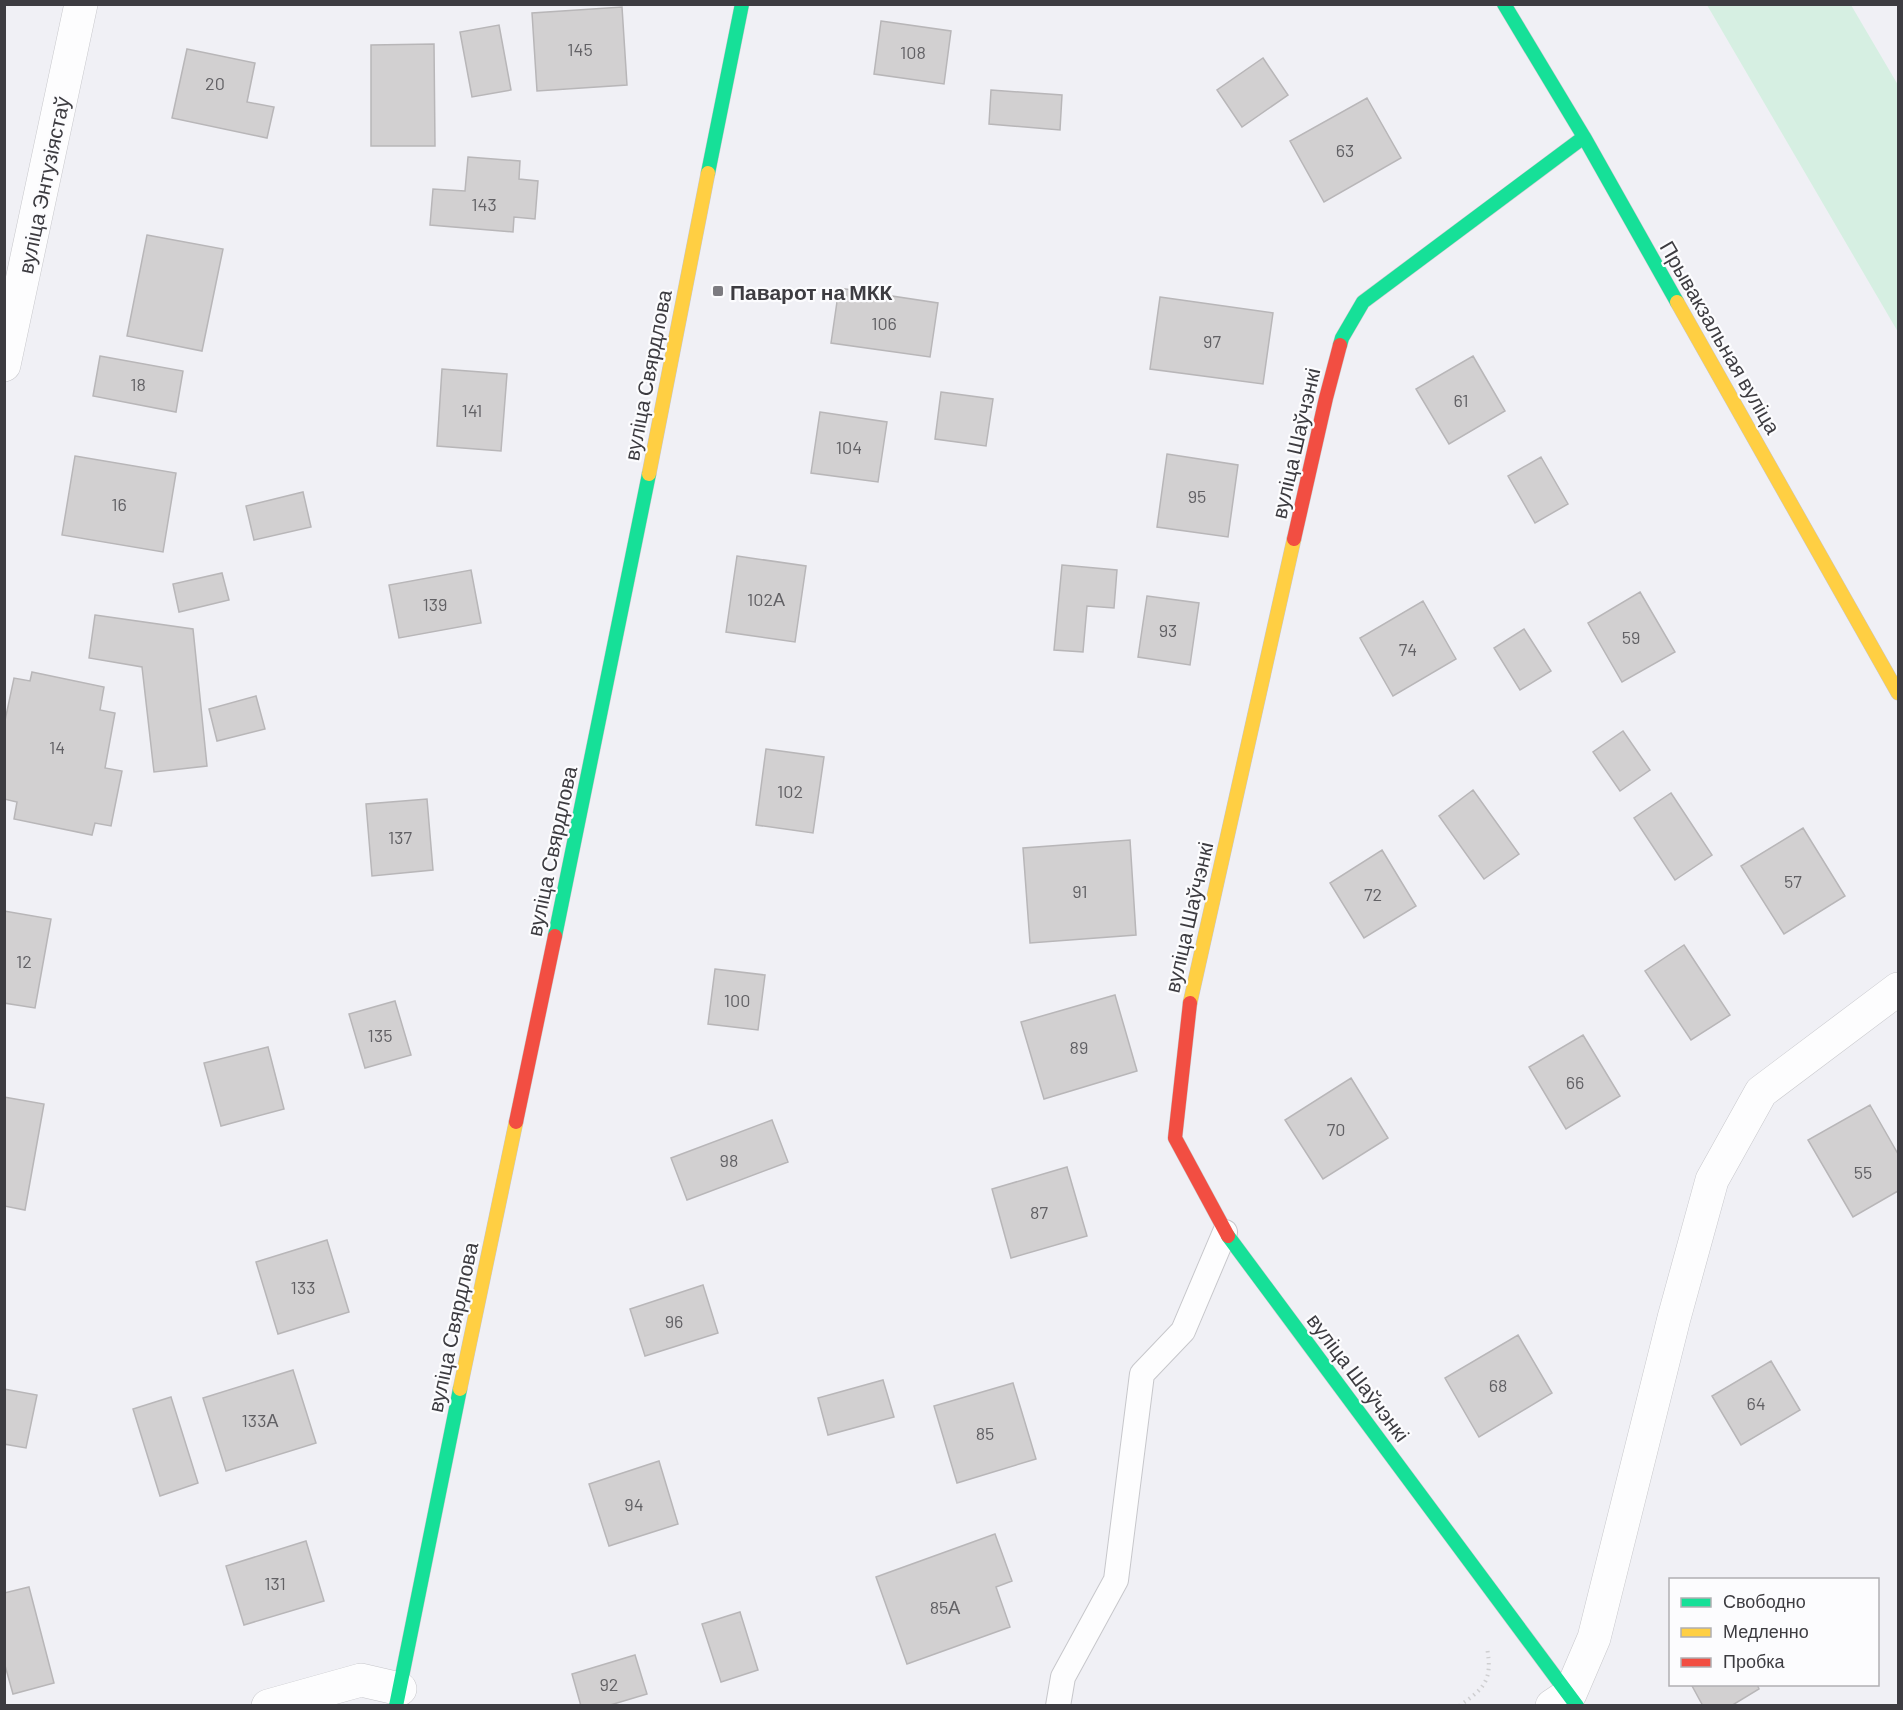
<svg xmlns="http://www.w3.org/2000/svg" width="1903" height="1710" viewBox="0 0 1903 1710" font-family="Barlow,sans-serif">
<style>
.green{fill:#d6efe2}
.building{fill:#d2d0d1;stroke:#b8b6b8;stroke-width:1.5}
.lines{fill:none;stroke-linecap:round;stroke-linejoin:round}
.lane-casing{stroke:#c7c7cb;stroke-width:26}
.street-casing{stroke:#c7c7cb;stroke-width:34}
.fast-casing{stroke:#c7c7cb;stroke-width:15}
.slow-casing{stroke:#c7c7cb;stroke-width:15}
.jam-casing{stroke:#c7c7cb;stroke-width:15}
.path{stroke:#cfcfd1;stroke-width:4;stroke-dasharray:1.5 4.5;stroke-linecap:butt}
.lane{stroke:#fdfdfe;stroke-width:24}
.street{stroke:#fdfdfe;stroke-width:33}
.fast{stroke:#16e098;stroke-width:14}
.slow{stroke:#ffcf43;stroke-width:14}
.jam{stroke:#f24e42;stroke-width:14}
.poi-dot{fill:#7c7b80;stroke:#fcfcfe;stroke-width:2}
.labels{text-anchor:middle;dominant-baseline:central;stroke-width:4.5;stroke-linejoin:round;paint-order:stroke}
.number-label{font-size:18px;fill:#626165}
.street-label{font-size:21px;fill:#3d3c41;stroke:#fcfcfe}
.poi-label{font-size:21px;font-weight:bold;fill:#3d3c41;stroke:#fcfcfe;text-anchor:start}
</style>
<rect width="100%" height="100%" fill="#f0f0f5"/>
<path class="green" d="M1707 5H1851L1898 85V332Z"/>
<path class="building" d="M622 7 627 85 537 91 532 13Z
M881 21 951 31 944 84 874 74Z
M499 25 511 90 472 97 460 32Z
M434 44 435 146H371V45Z
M187 49 255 63 247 102 274 107 267 138 172 118Z
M1263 58 1288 95 1242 127 1217 90Z
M991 90 1062 95 1060 130 989 124Z
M1367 98 1401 158 1324 202 1290 141Z
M468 157 520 161 519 179 538 181 535 219 514 217 513 232 430 225 433 189 465 191Z
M147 235 223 249 202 351 127 336Z
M839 288 938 303 930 357 831 343Z
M1160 297 1273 313 1263 384 1150 369Z
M100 356 183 371 176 412 93 396Z
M1473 356 1505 411 1449 444 1416 389Z
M442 369 507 374 501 451 437 446Z
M941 392 993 399 986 446 935 439Z
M820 412 887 422 878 482 811 473Z
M1167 454 1238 465 1228 537 1157 527Z
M75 456 176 473 163 552 62 535Z
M1541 457 1568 504 1535 523 1508 476Z
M303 492 311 527 254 540 246 506Z
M737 556 806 566 795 642 726 632Z
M1062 565 1117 570 1114 608 1087 606 1083 652 1054 650Z
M471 570 481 623 399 638 389 585Z
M222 573 229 600 179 612 173 584Z
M1640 592 1675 652 1622 682 1588 623Z
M1147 596 1199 603 1190 665 1138 657Z
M1423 601 1456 659 1393 696 1360 638Z
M95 615 193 629 207 766 154 772 142 667 89 658Z
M1524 629 1551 671 1520 690 1494 648Z
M32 672 104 687 100 710 115 713 105 768 122 771 111 826 95 823 92 835 14 819 17 802 4 799V725L14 678 30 681Z
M256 696 265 729 217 741 209 709Z
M1623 731 1650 770 1620 791 1593 752Z
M766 749 824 757 813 833 756 825Z
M1473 790 1519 854 1484 879 1439 816Z
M1671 793 1712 855 1675 880 1634 818Z
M427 799 433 870 372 876 366 804Z
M1803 828 1845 896 1784 934 1741 866Z
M1130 840 1136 935 1030 943 1023 848Z
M1382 850 1416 906 1364 938 1330 883Z
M4 911 51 919 35 1008 4 1003Z
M1684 945 1730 1015 1691 1040 1645 971Z
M715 969 765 975 758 1030 708 1024Z
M1115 995 1137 1071 1044 1099 1021 1022Z
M395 1001 411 1055 365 1068 349 1014Z
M1583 1035 1620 1096 1566 1129 1529 1067Z
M268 1047 284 1109 221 1126 204 1063Z
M1351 1078 1388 1138 1323 1179 1285 1120Z
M4 1097 44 1104 25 1210 4 1206Z
M1870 1105 1898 1154V1191L1853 1217 1808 1140Z
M772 1120 788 1162 687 1200 671 1158Z
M1067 1167 1087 1236 1011 1258 992 1189Z
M327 1240 349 1312 278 1334 256 1262Z
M703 1285 718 1333 645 1356 630 1309Z
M1518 1335 1552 1393 1479 1437 1445 1378Z
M1771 1361 1800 1410 1741 1445 1712 1396Z
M293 1370 316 1443 226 1471 203 1398Z
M883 1380 894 1417 828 1435 818 1398Z
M1013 1383 1036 1459 957 1483 934 1406Z
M4 1389 37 1395 26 1448 4 1444Z
M171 1397 198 1483 160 1496 133 1409Z
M659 1461 678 1524 609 1546 589 1484Z
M995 1534 1012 1581 996 1587 1010 1627 907 1664 876 1577Z
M306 1541 324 1601 244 1625 226 1566Z
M29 1587 54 1683 13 1694 4 1662V1593Z
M740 1612 758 1670 721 1682 702 1624Z
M635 1655 647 1694 607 1706H581L572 1674Z
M1691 1684H1757L1759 1689 1731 1706H1703Z"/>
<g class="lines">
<defs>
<path id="lane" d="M1058 1706 1063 1677 1116 1580 1142 1374 1183 1331 1225 1232"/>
<path id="street" d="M4 365 81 4
M268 1706 361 1680 400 1689
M1552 1706 1570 1694 1594 1638 1674 1318 1712 1180 1761 1092 1898 989"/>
<path id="fast" d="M1504 4 1584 137 1677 302
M708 173 742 4
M1340 345 1342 338 1363 302 1584 137
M555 936 649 474
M1228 1236 1577 1706
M396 1706 460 1389"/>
<path id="slow" d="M1677 302 1898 693
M649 474 708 173
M1190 1003 1294 539
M460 1389 516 1122"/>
<path id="jam" d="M1294 539 1326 398 1340 345
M1190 1003 1175 1138 1228 1236
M516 1122 555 936"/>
</defs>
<use href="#lane" class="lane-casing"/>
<use href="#street" class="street-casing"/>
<use href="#fast" class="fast-casing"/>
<use href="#slow" class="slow-casing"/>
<use href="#jam" class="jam-casing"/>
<path class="path" d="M1459 1706C1484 1689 1493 1680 1487 1648"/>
<use href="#lane" class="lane"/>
<use href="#street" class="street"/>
<use href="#fast" class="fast"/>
<use href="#slow" class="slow"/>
<use href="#jam" class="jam"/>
</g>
<rect class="poi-dot" x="712" y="285" width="12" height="12" rx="3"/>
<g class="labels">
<g class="number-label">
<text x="580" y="49">145</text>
<text x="913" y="52">108</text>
<text x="215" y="83">20</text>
<text x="1345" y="150">63</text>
<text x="484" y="204">143</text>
<text x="884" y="323">106</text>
<text x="1212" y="341">97</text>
<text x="138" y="384">18</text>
<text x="1461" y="400">61</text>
<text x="472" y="410">141</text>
<text x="849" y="447">104</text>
<text x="1197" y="496">95</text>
<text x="119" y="504">16</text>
<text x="766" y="599">102А</text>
<text x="435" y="604">139</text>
<text x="1168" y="630">93</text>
<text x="1631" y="637">59</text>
<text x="1408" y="649">74</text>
<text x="57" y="747">14</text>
<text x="790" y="791">102</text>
<text x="400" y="837">137</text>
<text x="1793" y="881">57</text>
<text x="1080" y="891">91</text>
<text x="1373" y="894">72</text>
<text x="24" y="961">12</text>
<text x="737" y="1000">100</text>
<text x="380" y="1035">135</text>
<text x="1079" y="1047">89</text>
<text x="1575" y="1082">66</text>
<text x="1336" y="1129">70</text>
<text x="729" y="1160">98</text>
<text x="1863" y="1172">55</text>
<text x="1039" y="1212">87</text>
<text x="303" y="1287">133</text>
<text x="674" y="1321">96</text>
<text x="1498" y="1385">68</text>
<text x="1756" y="1403">64</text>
<text x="260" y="1420">133А</text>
<text x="985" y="1433">85</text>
<text x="634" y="1504">94</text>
<text x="275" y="1583">131</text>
<text x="945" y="1607">85А</text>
<text x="609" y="1684">92</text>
</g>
<g class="street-label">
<text transform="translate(43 185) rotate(-78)">вуліца Энтузіястаў</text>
<text transform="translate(1721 337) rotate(60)">Прывакзальная вуліца</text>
<text transform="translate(647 375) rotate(-79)">вуліца Свярдлова</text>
<text transform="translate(1295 443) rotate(-77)">вуліца Шаўчэнкі</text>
<text transform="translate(551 851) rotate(-78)">вуліца Свярдлова</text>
<text transform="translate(1188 917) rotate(-77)">вуліца Шаўчэнкі</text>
<text transform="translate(452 1327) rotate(-78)">вуліца Свярдлова</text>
<text transform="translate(1359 1377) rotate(53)">вуліца Шаўчэнкі</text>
</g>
<g class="poi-label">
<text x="730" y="291">Паварот на МКК</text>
</g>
</g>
<rect width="1903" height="1710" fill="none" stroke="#3d3c41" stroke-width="12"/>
<rect x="1669" y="1578" width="210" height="108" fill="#fcfcfe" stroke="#b0afb2" stroke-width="1.5"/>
<rect x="1681" y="1598" width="30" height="9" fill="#16e098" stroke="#b0afb2" stroke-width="1.5"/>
<text x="1723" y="1608" font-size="18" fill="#3d3c41">Свободно</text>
<rect x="1681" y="1628" width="30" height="9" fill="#ffcf43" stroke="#b0afb2" stroke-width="1.5"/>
<text x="1723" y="1638" font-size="18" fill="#3d3c41">Медленно</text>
<rect x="1681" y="1658" width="30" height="9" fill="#f24e42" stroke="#b0afb2" stroke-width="1.5"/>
<text x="1723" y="1668" font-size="18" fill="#3d3c41">Пробка</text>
</svg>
